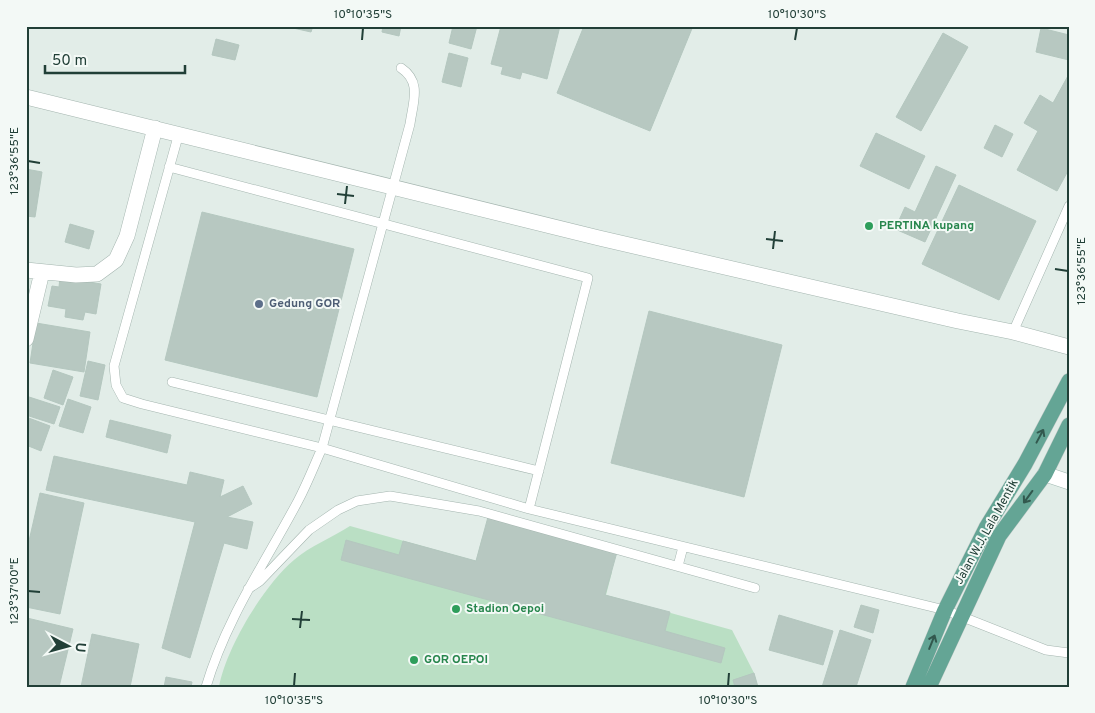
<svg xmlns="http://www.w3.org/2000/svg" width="1095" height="713" viewBox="0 0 1095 713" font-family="Overpass,sans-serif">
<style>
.green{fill:#badfc4}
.building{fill:#b7c8c1;stroke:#b4c7bf}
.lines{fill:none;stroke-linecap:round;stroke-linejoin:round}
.service-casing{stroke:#a4b5af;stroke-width:10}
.minor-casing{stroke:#a4b5af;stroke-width:16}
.tertiary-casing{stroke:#a4b5af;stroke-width:16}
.secondary-casing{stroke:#a0bab1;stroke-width:16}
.primary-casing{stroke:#c1c9c7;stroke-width:16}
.service{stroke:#fff;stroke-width:9}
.minor{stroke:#fff;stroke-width:15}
.tertiary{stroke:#fff;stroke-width:15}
.secondary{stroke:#fff;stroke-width:15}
.primary{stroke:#64a595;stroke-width:15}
.oneway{stroke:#32584e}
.ticks{fill:none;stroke:#213f37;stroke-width:2}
.leisure-dot{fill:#2e9e5b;stroke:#f3f9f6;stroke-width:2}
.service-dot{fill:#5c6f8a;stroke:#f3f9f6;stroke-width:2}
.labels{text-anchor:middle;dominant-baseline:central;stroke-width:4;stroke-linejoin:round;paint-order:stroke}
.leisure-label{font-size:12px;font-weight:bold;fill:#27864d;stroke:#f3f9f6;text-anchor:start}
.service-label{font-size:12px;font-weight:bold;fill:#4e5e75;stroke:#f3f9f6;text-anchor:start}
.street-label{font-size:12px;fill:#213f37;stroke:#f3f9f6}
.neatline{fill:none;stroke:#213f37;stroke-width:2}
.ticks-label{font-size:12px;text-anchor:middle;fill:#213f37}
</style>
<rect width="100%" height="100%" fill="#e2ede8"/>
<path class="green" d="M350 526 476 561 482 538 612 572 606 595 732 630 754 673 758 687H219C226 648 264 585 294 560 310 546 333 537 350 526Z"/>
<path class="building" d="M284 26H313L311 32Z
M383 26H401L399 36 382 32Z
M453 26H477L471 49 449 43Z
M501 26H560L547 79 522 72 520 79 501 74 503 67 491 64Z
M584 26H693L650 131 557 93Z
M1041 28 1069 35V60L1036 52Z
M943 33 968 47 921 131 896 117Z
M216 39 239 45 235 60 212 55Z
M449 53 468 58 461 87 442 82Z
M1069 74V169L1057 191 1017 170 1038 131 1024 123 1040 95 1053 103Z
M995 125 1013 134 1002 157 984 148Z
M876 133 925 156 909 189 860 166Z
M936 166 956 175 925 242 895 229 905 207 915 212Z
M26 169 42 172 35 217 26 216Z
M959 185 1036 221 999 300 922 264Z
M202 212 354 249 317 397 165 360Z
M70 224 94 231 89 249 65 242Z
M60 277 101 284 96 314 85 312 83 320 65 317 66 309 48 306 52 286 59 287Z
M649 311 782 345 744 497 611 463Z
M36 323 90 332 84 372 30 363Z
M88 361 105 365 98 400 80 396Z
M53 370 73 377 63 405 44 398Z
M26 396 60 407 54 424 26 415Z
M68 399 91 407 83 433 59 426Z
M26 417 50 426 41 451 26 445Z
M110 420 171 435 167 453 106 437Z
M54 456 187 485 190 472 224 480 220 497 243 486 252 504 227 517 253 522 247 549 224 543 190 658 162 648 195 522 46 490Z
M40 493 84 503 60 614 26 607V554Z
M488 517 617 552 605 595 670 612 665 631 725 648 721 663 341 560 346 540 399 555 403 541 476 561Z
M861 605 879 610 873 633 854 627Z
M779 615 833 631 823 665 769 650Z
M27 618 73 629 59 687H26Z
M840 630 871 640 856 687H822Z
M92 634 139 644 130 687H81Z
M754 673 758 687H735L733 680Z
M166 677 192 682 191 687H164Z"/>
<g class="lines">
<defs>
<path id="service" d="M179 133 114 366 116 385 123 398 142 404 322 448 410 124C413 102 422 82 401 68
M169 167 588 278 529 509 322 448C314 466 307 484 298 501 265 563 226 619 206 687
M1013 332 1069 206
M172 382 539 471
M529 509 945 610 1046 650 1069 653
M678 566 683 547
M248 589 260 581 309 530 338 510 357 501 390 496 479 511 755 588"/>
<path id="minor" d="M26 270 76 275 97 274 116 260 127 236 155 128
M26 339 42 272"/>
<path id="tertiary" d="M26 97 599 238 958 321 1013 332 1069 347"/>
<path id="secondary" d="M1045 474 1069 482"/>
<path id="primary" d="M913 687 945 610 986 528 1025 464 1069 381
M929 687 999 536 1045 474 1069 425"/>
</defs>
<use href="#service" class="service-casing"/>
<use href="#minor" class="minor-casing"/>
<use href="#tertiary" class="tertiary-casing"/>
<use href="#secondary" class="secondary-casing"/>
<use href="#primary" class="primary-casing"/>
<use href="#service" class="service"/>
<use href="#minor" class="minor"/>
<use href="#tertiary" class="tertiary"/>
<use href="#secondary" class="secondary"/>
<use href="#primary" class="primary"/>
</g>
<defs><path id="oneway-shaft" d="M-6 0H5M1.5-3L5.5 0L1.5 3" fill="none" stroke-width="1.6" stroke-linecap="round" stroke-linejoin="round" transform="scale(1.25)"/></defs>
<g class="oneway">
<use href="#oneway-shaft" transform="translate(1040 436) rotate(-62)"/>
<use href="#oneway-shaft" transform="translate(1028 497) rotate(126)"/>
<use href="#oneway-shaft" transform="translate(932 642) rotate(-68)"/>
</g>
<path class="ticks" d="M362 40 363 28M795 40 797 28M28 161 40 163M337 194 354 196M345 204 347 186M766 239 783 241M773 249 775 231M1055 269 1068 271M28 591 40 592M292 619 310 620M300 628 302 611M294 686 295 673M728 686 729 673"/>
<g class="leisure-dot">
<circle cx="869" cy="226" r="5"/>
<circle cx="456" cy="609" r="5"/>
<circle cx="414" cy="660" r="5"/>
</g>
<circle class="service-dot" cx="259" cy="304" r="5"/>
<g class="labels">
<g class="leisure-label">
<text x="879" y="226">PERTINA kupang</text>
<text x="466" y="609">Stadion Oepoi</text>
<text x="424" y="660">GOR OEPOI</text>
</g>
<g class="service-label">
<text x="269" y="304">Gedung GOR</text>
</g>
<g class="street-label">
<text transform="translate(987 532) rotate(-61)">Jalan W.J. Lala Mentik</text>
</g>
</g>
<rect width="1095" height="713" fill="none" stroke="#f3f9f6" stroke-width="55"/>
<g transform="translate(68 646) rotate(96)" stroke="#f3f9f6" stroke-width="4" paint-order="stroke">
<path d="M0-4L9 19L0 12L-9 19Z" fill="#213f37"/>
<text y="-8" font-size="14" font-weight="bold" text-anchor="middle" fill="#213f37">U</text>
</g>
<path d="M45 65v8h140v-8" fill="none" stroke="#213f37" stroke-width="2.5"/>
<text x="52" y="65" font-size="15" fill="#213f37" stroke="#f3f9f6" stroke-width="4" paint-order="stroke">50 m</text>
<rect x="28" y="28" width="1040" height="658" class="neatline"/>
<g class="ticks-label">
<text x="363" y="18">10°10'35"S</text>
<text x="797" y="18">10°10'30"S</text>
<text transform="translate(14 161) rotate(-90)" y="4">123°36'55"E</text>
<text transform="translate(1081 271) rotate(-90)" y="4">123°36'55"E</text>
<text transform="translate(14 591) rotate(-90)" y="4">123°37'00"E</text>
<text x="294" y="704">10°10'35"S</text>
<text x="728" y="704">10°10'30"S</text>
</g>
</svg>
